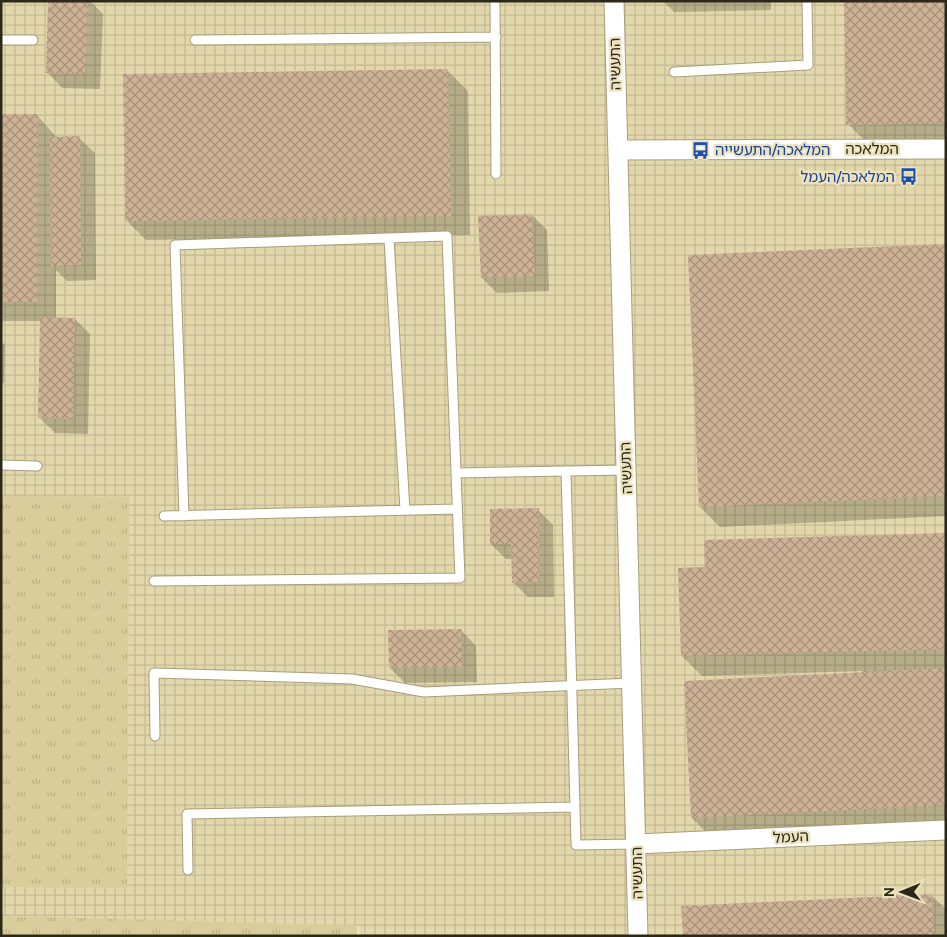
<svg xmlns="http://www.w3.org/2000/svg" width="947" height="937" viewBox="0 0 947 937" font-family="Cabin,'Noto Sans Hebrew',sans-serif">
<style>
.industrial{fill:url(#industrial-grid)}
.grass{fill:url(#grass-tufts)}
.shadow{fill:#0003}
.building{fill:url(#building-cross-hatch)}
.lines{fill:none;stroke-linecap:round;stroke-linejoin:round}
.service-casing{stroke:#a79e7b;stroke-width:11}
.minor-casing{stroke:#a79e7b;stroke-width:21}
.service{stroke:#fff;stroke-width:9}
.minor{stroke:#fff;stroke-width:19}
.labels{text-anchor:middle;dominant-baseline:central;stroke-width:4.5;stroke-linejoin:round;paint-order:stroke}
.street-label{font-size:15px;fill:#2b281a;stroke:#ece3be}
.transit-label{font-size:15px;fill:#164399;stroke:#ece3be;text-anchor:start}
</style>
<defs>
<pattern id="industrial-grid" width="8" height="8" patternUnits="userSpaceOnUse" patternTransform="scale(1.25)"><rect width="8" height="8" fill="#e3d8ab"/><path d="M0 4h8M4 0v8" fill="none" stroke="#c3b993"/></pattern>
<pattern id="grass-tufts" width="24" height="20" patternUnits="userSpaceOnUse" patternTransform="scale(1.25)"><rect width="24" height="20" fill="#dacd9c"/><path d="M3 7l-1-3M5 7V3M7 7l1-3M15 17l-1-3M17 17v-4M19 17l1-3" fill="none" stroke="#bbb086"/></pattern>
<pattern id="building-cross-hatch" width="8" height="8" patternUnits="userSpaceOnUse" patternTransform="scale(1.25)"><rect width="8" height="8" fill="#ceb296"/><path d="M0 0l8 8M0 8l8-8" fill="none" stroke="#a7917a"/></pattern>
</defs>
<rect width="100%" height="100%" fill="#ece3be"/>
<path class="industrial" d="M1 1H946V936H360L359 926 1 916Z"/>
<path class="grass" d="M1 496 129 497 127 888 1 887Z
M1 916 357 925V936H1Z"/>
<path class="shadow" d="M50 1H90L103 14 100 89 62 88 47 72Z
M663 1H771V10L674 12Z
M946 1V142L868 144 848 124Z
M448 71 468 91 470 235 146 240 126 220Z
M1 115H37L57 138H79L95 153 96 280 67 281 56 270V319H75L90 334 88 434 55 433 40 418 41 321H1Z
M532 215 547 230 549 291 497 293 482 278Z
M946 245V516L720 527 700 507Z
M1 341 5 345 4 383H1Z
M538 510 553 525 554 597H528L513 582 512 559H506L491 544Z
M946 534V826L712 838 692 818 862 674V671L702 676 682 656 706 568Z
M461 630 476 646 477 682 405 683 390 668Z
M931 895 946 909V936H684Z"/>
<path class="building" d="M48 1H88L85 74 46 73Z
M844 1H946V123L846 125Z
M448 69 451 216 125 221 123 74Z
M1 114H38L37 302H1Z
M80 136 81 265 51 266 50 137Z
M532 214 535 276 481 278 478 216Z
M946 244V496L699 507 688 255Z
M40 317 75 318 73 419 38 418Z
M539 508V582L512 583 511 544H490V509Z
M946 533V649L681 656 678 568 705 567 704 540Z
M461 629 462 667 389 668 388 630Z
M946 668V805L691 818 684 681Z
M932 894 934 936H683L681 906Z"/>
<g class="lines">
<defs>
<path id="service" d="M495 1 496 174
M1 40H33
M195 40 496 37
M674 72 808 65 807 1
M389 239 405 510
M1 465 37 466
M566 471 576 845 636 844
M456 473 626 470
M164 516 457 509
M154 581 460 578 447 236 175 245 184 516
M155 736 154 673 352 679 424 692 632 683
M188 870 187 814 575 807"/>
<path id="minor" d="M614 1 638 936
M618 150 946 149
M636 844 946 830"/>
</defs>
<use href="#service" class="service-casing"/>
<use href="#minor" class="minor-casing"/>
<use href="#service" class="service"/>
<use href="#minor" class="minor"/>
</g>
<defs>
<symbol id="bus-bare" viewBox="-9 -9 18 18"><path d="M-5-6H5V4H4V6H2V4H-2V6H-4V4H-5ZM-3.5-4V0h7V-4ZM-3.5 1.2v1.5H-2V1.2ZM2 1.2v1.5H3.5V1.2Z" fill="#1a4fb4" stroke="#ece3be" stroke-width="2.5" paint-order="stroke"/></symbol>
</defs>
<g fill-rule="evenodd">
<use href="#bus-bare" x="688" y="138" width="25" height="25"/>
<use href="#bus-bare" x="896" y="164" width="25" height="25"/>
</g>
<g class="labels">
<g class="street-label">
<text transform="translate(615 64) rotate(-91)">התעשיה</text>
<text x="872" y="149">המלאכה</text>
<text transform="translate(626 468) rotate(-92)">התעשיה</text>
<text transform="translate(791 837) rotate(-3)">העמל</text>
<text transform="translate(637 873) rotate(-91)">התעשיה</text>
</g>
<g class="transit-label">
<text x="715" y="150">המלאכה/התעשייה</text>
<text x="895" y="177" text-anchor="end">המלאכה/העמל</text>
</g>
</g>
<rect width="947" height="937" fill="none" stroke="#2b281a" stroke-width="5"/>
<g transform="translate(902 892) rotate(269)" stroke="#ece3be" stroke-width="4" paint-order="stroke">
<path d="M0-4L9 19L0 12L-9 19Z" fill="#2b281a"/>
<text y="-8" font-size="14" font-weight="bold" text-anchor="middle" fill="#2b281a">N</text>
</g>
</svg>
